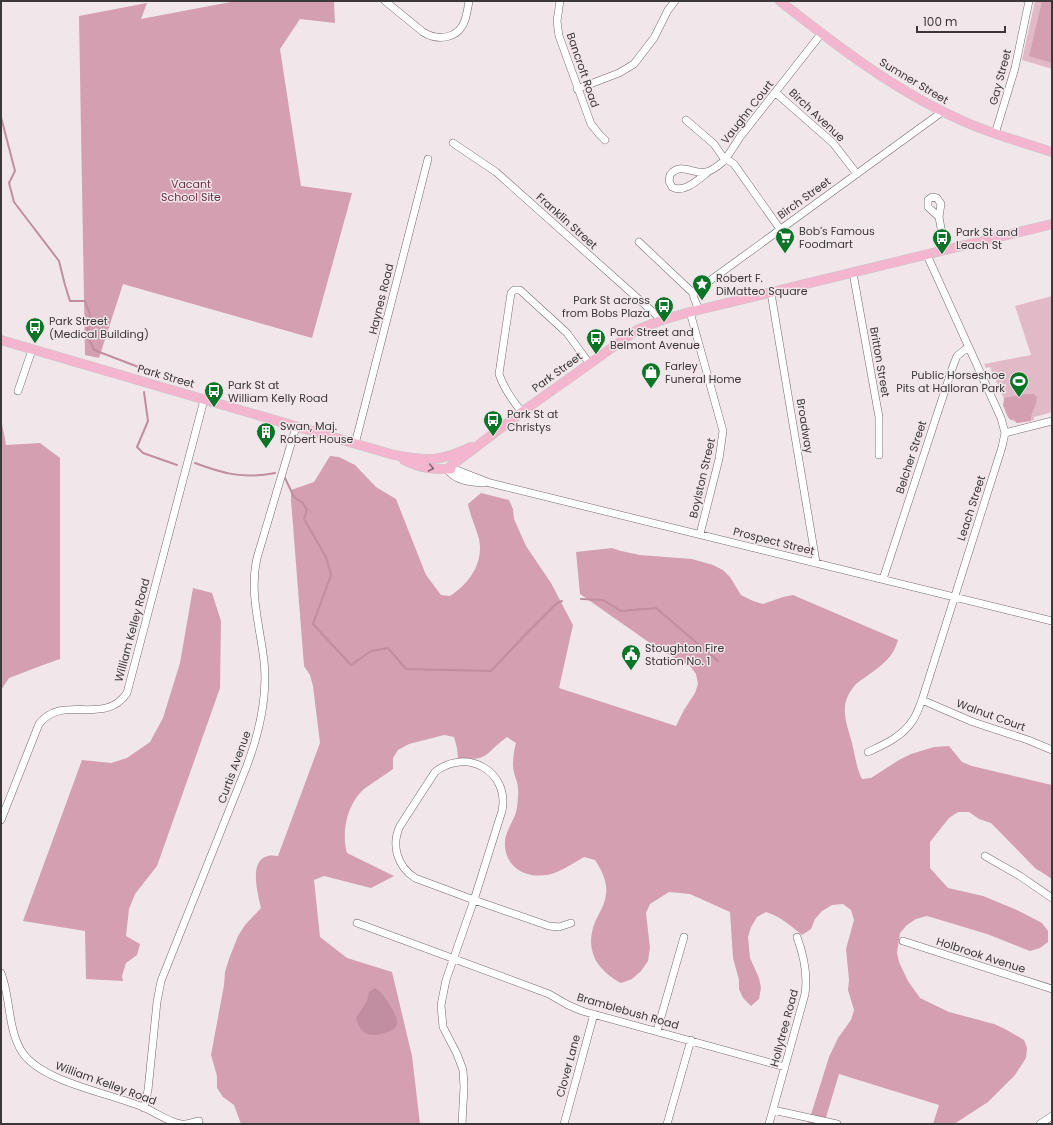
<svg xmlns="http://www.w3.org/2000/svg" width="1053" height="1125" viewBox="0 0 1053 1125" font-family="Poppins,sans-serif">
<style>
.green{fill:#e2bac7}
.forest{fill:#d39fb1}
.water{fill:#c08ea0}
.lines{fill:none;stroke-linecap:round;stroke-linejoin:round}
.stream{stroke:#c08ea0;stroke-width:2}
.minor-casing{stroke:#72696c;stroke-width:8}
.major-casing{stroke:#c8c7c8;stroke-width:10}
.minor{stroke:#fff;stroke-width:7}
.major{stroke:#f4b6ce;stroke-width:9}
.oneway{stroke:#866a75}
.labels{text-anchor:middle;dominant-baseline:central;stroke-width:3;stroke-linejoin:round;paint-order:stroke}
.street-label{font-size:11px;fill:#3c3839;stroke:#f1e7ea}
.park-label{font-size:11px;fill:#6d2e48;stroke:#f1e7ea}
.poi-label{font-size:11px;fill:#3c3839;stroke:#f1e7ea;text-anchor:start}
</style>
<rect width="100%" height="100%" fill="#f1e7ea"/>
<path class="green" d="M1035 1H1052V69L1022 60Z
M1052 296V412L1034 417V420L1018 423 1011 420 1008 417 1003 405 1004 399 990 367 986 368 984 364 1031 355 1015 306Z"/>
<path class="forest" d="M236 1H334L335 23 300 19 280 49 301 186 352 193 312 338 123 284 99 358 85 355 79 16 147 3 141 19Z
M1042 1H1052V63L1029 56Z
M1027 394H1034L1037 398C1037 407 1030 412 1031 421L1016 423 1015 419 1011 420 1008 417 1003 405 1004 402V398Z
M1 418 6 445 40 443 60 458V659L43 665 9 678 1 690Z
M330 456 339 457 355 465 376 487 396 499 426 575 441 595 450 596C469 584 484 563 479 539 476 527 470 516 468 504L481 493 509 500 513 509 514 519 526 546 551 583 573 625 559 688 676 726 684 710 695 693 698 684 696 674 690 666 660 650 580 594 576 552 612 548 621 551 640 555 692 559 713 565 723 570 730 577 741 595 753 601 763 604 783 597 793 595 898 640C893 658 882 665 867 676 863 679 858 682 855 685 850 691 845 700 845 707 844 720 849 731 852 743 855 755 856 767 862 779L871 778 899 760 911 754 934 747 949 746 962 762 972 766 1052 785V879L1035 868 991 823 979 819 969 812H958L949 818 930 842V868L948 888 983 896 1017 910 1042 923 1048 931V942L1040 948 1030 951 987 934 927 916 916 919 907 925 900 933 897 953 899 962 908 981 920 998 949 1012 994 1024 1005 1029 1024 1040 1027 1048 1026 1058 1015 1075 988 1102 954 1124H933L939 1105 839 1074 824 1124H808L829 1057 838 1038 851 1020 854 1010 848 990 849 980 846 949 854 920 851 910 843 904 832 905 822 911 815 919 811 929 802 935C790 925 781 917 766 912L757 917 751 927 748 937 750 958 759 978 761 988 759 999 751 1006 743 998 739 989V980L733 958 730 912 690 894 669 892 650 904 646 913 650 948 648 961 641 971 632 979 621 983C597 970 584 950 595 922 599 913 605 905 606 894 608 882 601 869 595 860L584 857C575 862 566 868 557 872 533 882 503 871 505 841 506 829 516 819 517 807 518 799 519 790 517 782 515 776 513 771 513 764 513 757 514 750 516 743L507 737C485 753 489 762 458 758L457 748 454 737 444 735 409 744 398 750 393 758V769C384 776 373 782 364 789 347 804 341 832 347 853L394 876 371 888 324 876 314 880 320 937 347 958 392 972 412 1056 420 1124H241L234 1105 223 1097 217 1088V1076L211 1055 224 985 225 972 229 959 238 936 245 925 261 908C258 895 248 860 268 856 271 855 275 856 278 856L320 743 313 686 310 675 304 666 291 500V490L314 482Z
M193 588 212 593 221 621 220 688 157 866 135 894 129 909 126 936 140 944 137 955 126 963 122 976 123 981 86 979 85 931 23 921 82 760 111 763 127 758 150 742 163 718 180 663Z"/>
<path class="water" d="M375 988C381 991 387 1000 391 1007 394 1012 398 1019 397 1024 396 1029 391 1031 387 1032 372 1038 360 1036 356 1018L367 1001 369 992Z"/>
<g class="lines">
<path class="stream" d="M1 117 15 171 9 183 14 202 59 261 65 285 70 301H85L90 314 87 335 94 350 149 371
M144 392 148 421 137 447 143 453 177 465
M195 463C224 474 244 479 275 473
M285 478 294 497 303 503 307 510 304 519 326 557 331 575 313 624 351 665 371 651 388 648 406 669 491 671 527 633 557 603 562 601
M581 599 603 600 621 611 656 608 718 661"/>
<defs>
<path id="minor" d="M385 1 423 32C439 42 459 38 465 20 467 14 468 7 469 1
M560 1 557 21 559 36 591 124 599 134 605 140
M577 89 619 73 634 64 654 38 668 10 675 1
M776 93 833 143 857 174
M686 120 714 144 725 160 740 137 821 34
M995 134 1015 68 1029 1
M453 143 496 172 662 320
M708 172C699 179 684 194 672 187L669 181 670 175C680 161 694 175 706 172 713 171 720 164 725 160H728L734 164 780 229
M939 217 928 207V200L932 197 937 198 941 204 939 217 945 251
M639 242 693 293
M853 273 879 417V455
M771 293 816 562
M699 310 694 298 693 293 697 290 942 112
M690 312 723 431 719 459 700 534
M18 391 32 350
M522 412C512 400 504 389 499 374L511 293 514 290H520L567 333 589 363
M1005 433 1052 421
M355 444 428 159
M447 469C455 481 470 482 484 483
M454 469 490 483 1052 621
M883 579 953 366 957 356 968 347
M922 700 973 722 1028 740 1052 750
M868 752C885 744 902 737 913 720 917 714 919 707 922 700L1002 447 1005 433 1001 418 927 255
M1 820 39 724C63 693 104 727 127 693L204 400
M985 856 1020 876 1052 898
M357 923 549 994 568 1005 582 1011 785 1067
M903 941 1052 989
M1 973C11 998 7 1028 22 1052 43 1083 111 1093 145 1108 157 1113 168 1122 181 1124 187 1125 193 1122 199 1121
M657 1031 684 937
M144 1108 148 1090 157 1002 161 981 246 768C259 734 268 698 264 661 260 626 249 593 257 558L296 427
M773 1110 837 1124
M462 1124 464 1087 463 1070 457 1054 443 1027 441 1005 446 980 474 900 415 878C397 866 391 845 400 826L435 772C466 747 510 771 502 811L474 900 549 926 559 927 571 923
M564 1124 594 1014
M667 1124 691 1040
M769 1124 805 994C808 974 804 956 797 937
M1040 1124 1052 1116"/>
<path id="major" d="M780 1C837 46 895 91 963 121 991 134 1022 142 1052 152
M1 340 394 455C427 461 440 462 471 447
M404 460C422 469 432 469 451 469
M447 469 526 409 637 330 662 320 690 312 1052 224"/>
</defs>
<use href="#minor" class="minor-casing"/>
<use href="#major" class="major-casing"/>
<use href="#minor" class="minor"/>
<use href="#major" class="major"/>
</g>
<defs><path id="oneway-chevron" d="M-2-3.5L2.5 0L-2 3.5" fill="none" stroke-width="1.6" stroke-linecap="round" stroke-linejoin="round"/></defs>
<use class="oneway" href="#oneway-chevron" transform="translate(431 468) rotate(11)"/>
<defs>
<symbol id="supermarket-pin" viewBox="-11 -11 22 30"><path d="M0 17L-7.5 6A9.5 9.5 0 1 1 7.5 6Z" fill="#0c7426" stroke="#f1e7ea"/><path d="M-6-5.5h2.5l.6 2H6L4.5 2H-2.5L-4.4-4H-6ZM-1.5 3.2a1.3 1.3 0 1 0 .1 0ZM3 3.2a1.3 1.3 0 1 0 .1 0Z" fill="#fff"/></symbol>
<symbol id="bus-pin" viewBox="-11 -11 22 30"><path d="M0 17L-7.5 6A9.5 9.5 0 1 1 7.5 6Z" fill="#0c7426" stroke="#f1e7ea"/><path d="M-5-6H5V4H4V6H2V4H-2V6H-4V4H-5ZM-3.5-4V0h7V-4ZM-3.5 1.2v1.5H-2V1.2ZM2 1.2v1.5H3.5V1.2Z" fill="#fff"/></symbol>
<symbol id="sight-pin" viewBox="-11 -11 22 30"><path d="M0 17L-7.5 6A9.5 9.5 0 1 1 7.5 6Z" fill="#0c7426" stroke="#f1e7ea"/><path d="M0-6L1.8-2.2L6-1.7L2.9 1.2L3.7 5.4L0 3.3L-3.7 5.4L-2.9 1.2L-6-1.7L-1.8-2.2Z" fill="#fff"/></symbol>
<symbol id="shop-pin" viewBox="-11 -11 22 30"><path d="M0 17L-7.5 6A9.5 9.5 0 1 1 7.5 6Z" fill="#0c7426" stroke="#f1e7ea"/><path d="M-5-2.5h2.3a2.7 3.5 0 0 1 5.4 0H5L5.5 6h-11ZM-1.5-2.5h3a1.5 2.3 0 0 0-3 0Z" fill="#fff"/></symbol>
<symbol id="stadium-pin" viewBox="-11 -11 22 30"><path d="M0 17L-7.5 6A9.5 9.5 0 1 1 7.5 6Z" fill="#0c7426" stroke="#f1e7ea"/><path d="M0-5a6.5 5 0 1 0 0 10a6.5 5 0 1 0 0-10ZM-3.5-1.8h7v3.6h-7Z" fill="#fff"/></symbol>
<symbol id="building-pin" viewBox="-11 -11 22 30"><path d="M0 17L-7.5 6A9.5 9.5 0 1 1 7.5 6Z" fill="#0c7426" stroke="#f1e7ea"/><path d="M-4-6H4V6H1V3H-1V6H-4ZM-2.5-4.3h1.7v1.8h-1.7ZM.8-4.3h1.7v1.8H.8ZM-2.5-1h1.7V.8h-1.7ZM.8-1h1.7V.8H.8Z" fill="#fff"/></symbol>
<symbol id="civic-pin" viewBox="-11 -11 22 30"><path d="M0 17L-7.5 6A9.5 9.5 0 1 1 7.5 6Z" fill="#0c7426" stroke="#f1e7ea"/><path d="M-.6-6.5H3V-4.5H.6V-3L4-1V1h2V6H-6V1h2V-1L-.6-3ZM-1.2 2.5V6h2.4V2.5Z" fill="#fff"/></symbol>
</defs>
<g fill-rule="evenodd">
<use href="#supermarket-pin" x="774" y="226" width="22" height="30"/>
<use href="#bus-pin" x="931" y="227" width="22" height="30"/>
<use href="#sight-pin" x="691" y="273" width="22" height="30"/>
<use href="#bus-pin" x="653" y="295" width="22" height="30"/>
<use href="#bus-pin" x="24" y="316" width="22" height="30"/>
<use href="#bus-pin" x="585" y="327" width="22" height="30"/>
<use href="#shop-pin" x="640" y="361" width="22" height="30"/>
<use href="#stadium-pin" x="1008" y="370" width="22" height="30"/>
<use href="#bus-pin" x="203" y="380" width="22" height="30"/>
<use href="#bus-pin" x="482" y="409" width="22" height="30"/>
<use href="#building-pin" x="255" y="421" width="22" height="30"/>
<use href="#civic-pin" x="620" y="643" width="22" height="30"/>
</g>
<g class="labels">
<g class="street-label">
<text transform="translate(583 70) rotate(71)">Bancroft Road</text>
<text transform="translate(1000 77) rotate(-75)">Gay Street</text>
<text transform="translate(914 81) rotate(31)">Sumner Street</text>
<text transform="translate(747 112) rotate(-52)">Vaughn Court</text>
<text transform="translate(817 115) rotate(43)">Birch Avenue</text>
<text transform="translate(804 198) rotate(-36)">Birch Street</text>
<text transform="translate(567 221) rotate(42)">Franklin Street</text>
<text transform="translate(381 299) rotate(-76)">Haynes Road</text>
<text transform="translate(880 362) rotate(80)">Britton Street</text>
<text transform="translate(557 372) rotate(-36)">Park Street</text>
<text transform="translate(166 376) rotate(16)">Park Street</text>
<text transform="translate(805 426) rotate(81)">Broadway</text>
<text transform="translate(911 457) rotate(-72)">Belcher Street</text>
<text transform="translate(702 478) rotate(-77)">Boylston Street</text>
<text transform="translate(971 508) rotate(-72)">Leach Street</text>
<text transform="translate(774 541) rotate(14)">Prospect Street</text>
<text transform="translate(132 630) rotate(-75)">William Kelley Road</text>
<text transform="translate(991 715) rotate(20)">Walnut Court</text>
<text transform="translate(234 767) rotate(-70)">Curtis Avenue</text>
<text transform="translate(981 955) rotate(18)">Holbrook Avenue</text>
<text transform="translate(628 1011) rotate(16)">Bramblebush Road</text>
<text transform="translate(784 1028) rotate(-75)">Hollytree Road</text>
<text transform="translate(568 1066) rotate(-75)">Clover Lane</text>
<text transform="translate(106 1083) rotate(20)">William Kelley Road</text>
</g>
<g class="park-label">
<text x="191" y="184">Vacant<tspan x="191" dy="13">School Site</tspan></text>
</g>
<g class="poi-label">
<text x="799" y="231">Bob's Famous<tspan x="799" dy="13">Foodmart</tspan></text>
<text x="956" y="232">Park St and<tspan x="956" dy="13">Leach St</tspan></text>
<text x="716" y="278">Robert F.<tspan x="716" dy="13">DiMatteo Square</tspan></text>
<text x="650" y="300" text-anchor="end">Park St across<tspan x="650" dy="13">from Bobs Plaza</tspan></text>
<text x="49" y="321">Park Street<tspan x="49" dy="13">(Medical Building)</tspan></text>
<text x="610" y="332">Park Street and<tspan x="610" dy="13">Belmont Avenue</tspan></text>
<text x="665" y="366">Farley<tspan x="665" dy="13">Funeral Home</tspan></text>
<text x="1005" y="375" text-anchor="end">Public Horseshoe<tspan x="1005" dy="13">Pits at Halloran Park</tspan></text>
<text x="228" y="385">Park St at<tspan x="228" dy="13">William Kelly Road</tspan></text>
<text x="507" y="414">Park St at<tspan x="507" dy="13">Christys</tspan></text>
<text x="280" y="426">Swan, Maj.<tspan x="280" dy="13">Robert House</tspan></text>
<text x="645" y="648">Stoughton Fire<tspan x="645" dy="13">Station No. 1</tspan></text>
</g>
</g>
<rect width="1053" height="1125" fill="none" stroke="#3c3839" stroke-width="4"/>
<path d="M917 26v6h88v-6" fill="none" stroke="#3c3839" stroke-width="2"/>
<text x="923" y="26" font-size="12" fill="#3c3839" stroke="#f1e7ea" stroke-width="3" paint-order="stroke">100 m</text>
</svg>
